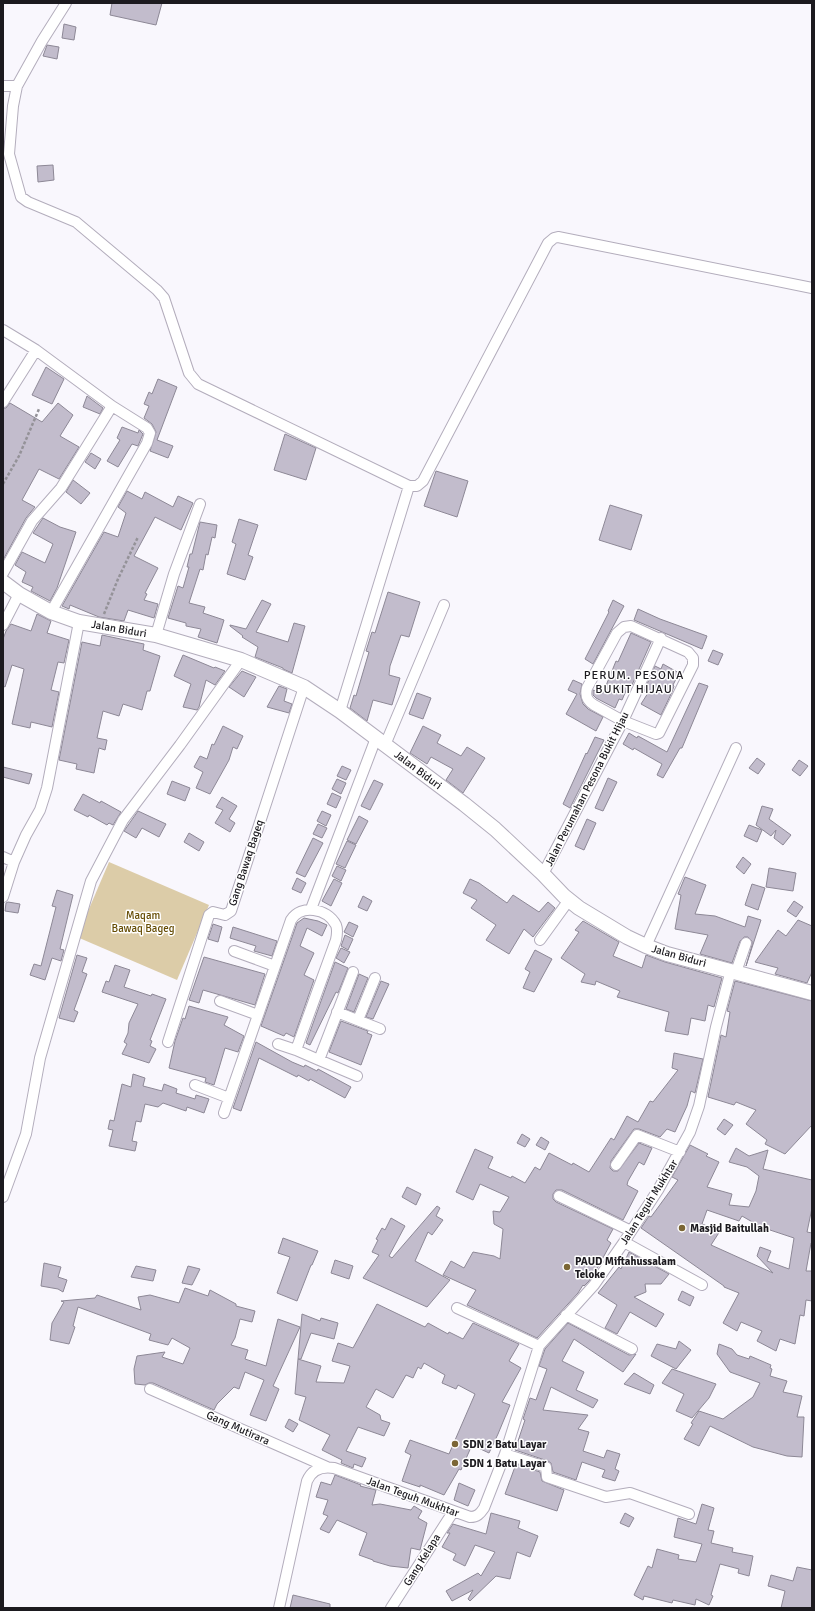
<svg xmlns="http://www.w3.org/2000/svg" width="815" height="1611" viewBox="0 0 815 1611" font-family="Signika,sans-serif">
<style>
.green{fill:#dccca8}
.building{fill:#c2bccc;stroke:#8d8896;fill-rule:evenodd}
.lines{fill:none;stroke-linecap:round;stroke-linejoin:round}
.street-casing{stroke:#b3adbc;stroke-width:12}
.secondary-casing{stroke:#b3adbc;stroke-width:16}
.path{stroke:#949298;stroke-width:2.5;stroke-dasharray:3 2;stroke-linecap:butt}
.street{stroke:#fff;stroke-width:10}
.secondary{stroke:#fff;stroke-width:14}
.poi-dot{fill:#7b6635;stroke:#fff;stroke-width:1.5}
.labels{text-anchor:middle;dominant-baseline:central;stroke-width:3;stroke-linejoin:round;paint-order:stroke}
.street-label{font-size:11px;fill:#1c1a1f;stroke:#fff}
.park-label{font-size:11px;fill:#664d05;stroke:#fff}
.poi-label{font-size:11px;font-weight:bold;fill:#1c1a1f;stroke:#fff;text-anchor:start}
.neighbourhood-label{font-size:12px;letter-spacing:1px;fill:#1c1a1f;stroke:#fff}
</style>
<rect width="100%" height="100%" fill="#f9f7fd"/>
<path class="green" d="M109 862 209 905 177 980 77 937Z"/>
<path class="building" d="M112 3H162L156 25 110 15Z
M64 24 76 27 74 40 62 38Z
M47 45 59 47 57 59 43 56Z
M53 165 54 180 38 182 37 166Z
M46 367 64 379 52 404 32 395Z
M158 379 177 387 157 440 173 446 168 458 150 451 156 432 152 424 144 418 149 406 144 404 149 392 152 394Z
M87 396 103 408 100 414 83 407Z
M10 403 42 422 58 403 73 415 60 436 79 447 59 479 39 469 22 500 35 507 26 518 3 560V408H6Z
M122 427 138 433 139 430 143 434 138 446 132 444 118 467 107 461 120 440 117 438Z
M285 434 316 448 306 480 274 470Z
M91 453 101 459 95 469 85 462Z
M436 471 468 481 457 517 424 506Z
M73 480 90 493 81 504 66 492Z
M127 491 142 499 145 492 173 507 178 496 193 503 181 530 155 517 134 556 158 568 145 593 147 594 144 600 158 604 154 618 128 610 124 621 99 617 70 605 69 609 62 606 104 532 118 537 126 513 118 507Z
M610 505 642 515 631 550 599 540Z
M43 518 60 527 76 532 57 588 50 601 31 591 33 587 22 582 26 572 15 565 22 552 45 563 53 544 33 533Z
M239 519 258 525 248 555 253 557 245 580 227 574 236 544 232 542Z
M200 522 217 525 215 538 212 537 208 555 206 554 203 570 200 569 189 603 205 607 203 613 224 620 217 643 198 637 201 629 186 626V623L168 618 178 586 183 588 189 567H187L190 554H192Z
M388 592 420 602 409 637 401 635 390 666 389 675 400 678 392 705 373 700 367 721 350 708 354 695 356 696 369 652 366 651 372 632 375 633Z
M262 600 271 604 256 632 288 642 294 623 305 626 292 673 283 669V668L255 657 258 647 242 637 243 636 230 626V625L246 629Z
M613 600 624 606 593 664 585 659 609 612 608 611Z
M638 609 660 619 707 636 702 649 634 620Z
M37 614 51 621 47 633 69 640 64 663 58 662 51 690 59 692 52 727 31 722 30 728 12 724 24 669 12 665 5 687 3 686V639L6 631 11 624 31 631Z
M631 633 651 642 632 685 629 684 622 700 619 699 615 708 596 698 593 695V690L603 693 616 661 618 662Z
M102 635 144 644 143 650 160 656 150 691H147L142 710 123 704 119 716 103 711 97 738 107 740 105 750 99 748 94 773 76 769 77 764 59 760 82 642 100 646Z
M713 650 723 654 718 665 708 661Z
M183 655 214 668 215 667 225 671 215 685 206 680 199 707 197 710 183 707 191 684 174 676Z
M663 664 679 673 673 685 674 686 672 692 661 715 641 704 648 693 644 691 655 666 661 669Z
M242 671 256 677 244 697 229 687Z
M573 680 582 684 580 694 583 704 588 709 603 717 596 731 566 714 577 694 568 690Z
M699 683 708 686 682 748H680L663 778 657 775 662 764 634 748 633 750 623 744 629 733 637 738 638 736 667 752Z
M279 686 287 689 284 701 292 704 289 713 267 707Z
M417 693 431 698 423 719 409 714Z
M223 726 243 736 237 749 233 747 229 760 210 794 196 788 203 772 194 767 200 756 207 759 212 744 214 745Z
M423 726 441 735 437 743 461 756 467 747 485 758 463 793 446 780 453 769 431 757 427 764 410 753Z
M595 737 604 740 570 808 563 804 586 753 587 754Z
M757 758 765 764 758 774 749 768Z
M799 760 808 766 800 776 792 770Z
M342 766 351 770 346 780 337 776Z
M3 767 32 774 29 784 3 777Z
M608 778 617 782 603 811 595 808Z
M337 779 346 783 341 794 332 789Z
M374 780 383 784 370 810 361 806Z
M172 781 190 788 185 801 167 794Z
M332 793 341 797 336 808 327 804Z
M83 794 100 803 101 801 121 812 113 825 109 823 107 825 89 815 88 817 74 810Z
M222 797 237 806 229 819 235 823 230 832 215 823 223 810 216 807Z
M762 806 773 809 769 819 791 835 783 845 774 838 776 830 771 836 756 825Z
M138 811 166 824 159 837 142 828 136 838 124 831Z
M322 811 331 815 326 826 317 821Z
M359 816 368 821 356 844 347 840Z
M587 819 596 823 584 850 575 846Z
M318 824 327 828 322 838 313 834Z
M749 825 762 830 757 842 744 836Z
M189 833 204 842 199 851 184 842Z
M313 838 323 843 305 877 296 873Z
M347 841 356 845 345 868 336 864Z
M743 857 751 864 744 874 736 867Z
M337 866 346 870 341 881 332 876Z
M769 868 796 873 793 891 766 887Z
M685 877 706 885 695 914 715 916 745 927 748 916 761 920 746 966 752 945V941L748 937H744L740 941 732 963 700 954 708 935 675 929 681 895 678 894Z
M297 878 306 883 301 893 292 889Z
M334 879 342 883 331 906 322 901Z
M470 879 479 883 507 903 513 895 539 912 548 902 555 908 533 937 524 929 509 954 486 940 496 925 471 908 477 900 463 893Z
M752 884 765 888 758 910 745 905Z
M57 890 73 895 60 949 64 950 61 961 52 958 45 980 30 975 34 964 41 966 56 907 52 906Z
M363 896 372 901 367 911 358 907Z
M794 901 803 907 796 917 787 911Z
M8 902 20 904 18 913 5 911 6 903Z
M304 918 318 921 327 925 322 936 307 928 300 946 314 953 304 975 314 980 294 1037 286 1033 284 1036 261 1026 297 923Z
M798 920 812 926V972L807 983 775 974 778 968 755 962 778 930 786 936Z
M583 921 619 942 613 956 642 968 646 955 665 962 722 978 714 1007 708 1005 705 1021 691 1018 688 1035 665 1031 669 1012 617 997 620 991 596 981 595 985 581 982 585 974 561 958 579 932 575 930Z
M349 922 358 926 353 937 344 932Z
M213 924 222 927 218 942 208 939Z
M233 927 277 941 272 956 254 951 256 946 230 938Z
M345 935 353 939 348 950 341 946Z
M341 948 350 952 344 963 336 958Z
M535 950 552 959 534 992 523 988 530 972 525 969Z
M77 955 87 958 82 972 87 974 74 1010 78 1012 74 1022 59 1018Z
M204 957 265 974 255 1005 203 990 199 1003 189 1000Z
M335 962 348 968 338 993 336 992 310 1045 306 1043Z
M115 965 130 970 124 987 151 996 152 994 166 999 150 1040 152 1041 150 1046 156 1049 149 1063 122 1054 127 1044 124 1042 128 1033 129 1023 138 1004 102 992 106 981 109 982Z
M359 974 368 978 354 1012 346 1009Z
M381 981 389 984 373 1019 366 1017Z
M735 981 812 1001V1125L785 1154 765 1144 767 1140 746 1124 756 1110 736 1102 734 1105 708 1097 721 1035 726 1037 730 1012 727 1011Z
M189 1006 228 1017 224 1025 244 1036 238 1052 225 1048 214 1085 205 1082 206 1078 169 1068 175 1041 183 1018 185 1019Z
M341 1021 368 1031 367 1033 372 1035 361 1065 329 1052Z
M256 1042 292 1062 304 1067 305 1065 317 1071 318 1069 351 1087 345 1098 310 1079 309 1081 298 1075 297 1077 259 1058 241 1111 233 1108Z
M674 1053 703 1059 695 1093 691 1091 687 1106 675 1132 667 1129 660 1137 639 1129H634L611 1161 610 1168 613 1171H618L639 1143 652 1148 644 1165 639 1162 628 1181 627 1185 638 1191 623 1220 562 1190H556L553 1194V1199L556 1202 613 1229 607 1240 611 1243 598 1267 589 1281 584 1286 583 1285 578 1293 537 1338 467 1305 476 1290 443 1275 451 1261 464 1268 473 1252 494 1256 500 1259 503 1229 494 1224 493 1211 500 1212 509 1197 480 1184 473 1200 456 1192 475 1149 493 1157 488 1168 511 1178 512 1176 525 1183 535 1167 540 1170 549 1153 572 1165 573 1163 589 1172 611 1138 614 1140 627 1116 638 1122 650 1101 653 1102 678 1070 672 1068Z
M133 1074 145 1078 143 1086 162 1091 164 1084 177 1089 176 1093 195 1099 196 1095 209 1099 204 1113 187 1107 186 1111 163 1103 158 1107 145 1104 141 1122 136 1121 132 1141 137 1142 135 1151 109 1146 113 1130 108 1129 110 1120 114 1121 122 1084 131 1087Z
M724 1119 733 1125 725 1135 717 1129Z
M522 1134 530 1139 525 1147 517 1143Z
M541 1137 549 1142 545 1150 536 1145Z
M690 1145 708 1154 706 1156 719 1162 707 1187 732 1194 729 1205 749 1207 756 1191 759 1176 747 1167 729 1162 736 1148 749 1156 768 1150 763 1169 812 1180V1208L807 1232 812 1233V1244L811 1243 806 1271H812V1301L806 1300 804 1316 800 1315 795 1344 780 1339 776 1351 757 1341 762 1331 741 1322 737 1331 723 1323 739 1293 724 1287V1286L641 1228 649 1216 651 1217 678 1180 672 1177ZM707 1210 739 1221 742 1216 761 1227 794 1238 789 1269 767 1261 771 1251 760 1247 757 1256 773 1273 711 1245 720 1231 702 1224Z
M407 1187 421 1194 416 1205 402 1197Z
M437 1206 440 1208 436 1216 443 1220 432 1235 428 1232 415 1261 450 1280 427 1307 363 1278 379 1255 372 1252 378 1240 376 1239 382 1228 385 1230 391 1218 405 1226 389 1256 392 1258Z
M283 1238 318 1251 312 1265H311L297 1301 277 1293 290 1257 278 1253Z
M629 1252 669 1274 661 1284H645L646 1292 634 1297 664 1314 656 1327 630 1312 617 1334 605 1328 617 1305 598 1293 619 1267 621 1269Z
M335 1260 353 1266 349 1279 331 1273Z
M44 1263 61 1267 58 1277 67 1280 63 1292 58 1289 41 1286Z
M136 1266 156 1270 153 1281 131 1277Z
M188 1266 200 1269 192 1285 182 1283Z
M185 1288 208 1296 210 1290 236 1304V1306L255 1311 252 1322 240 1319 235 1338 231 1345 248 1350 245 1359 266 1366 278 1319 300 1327 273 1386 279 1389 266 1421 250 1415 264 1380 245 1372 239 1389 234 1387 217 1404 214 1410 153 1383H149L145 1385 135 1384 134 1369 137 1356 165 1352 162 1357 183 1364 190 1348 172 1338 168 1345 149 1340 151 1334 78 1307 73 1326 75 1327 69 1344 50 1340 52 1323 64 1302 61 1301 95 1298 97 1295 141 1310 138 1297 150 1295 179 1303Z
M682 1291 694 1297 690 1306 678 1300Z
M377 1304 425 1327 428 1323 448 1334 449 1332 463 1339 473 1323 519 1344 509 1361 521 1368 502 1402 510 1405 498 1434 489 1453 472 1445 461 1470 459 1469 444 1495 420 1485V1487L402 1481 411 1455 405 1452 410 1440 449 1454 475 1394 458 1385 456 1389 442 1383 445 1375 424 1363 421 1369 418 1367 413 1378 406 1375 393 1398 376 1389 366 1407 380 1415 381 1420 390 1423 384 1436 358 1427 346 1451 366 1458 362 1467 354 1464 353 1468 341 1463 342 1460 322 1450 330 1435 299 1420 306 1397 295 1394 298 1359 321 1366 316 1382 344 1383 350 1366 332 1361 338 1343 353 1348Z
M302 1314 320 1321 321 1318 338 1323 334 1339 311 1333 301 1359H298Z
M568 1323 629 1355 636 1354 623 1372 574 1339 562 1361 584 1372 576 1390 598 1400 593 1408 551 1387 543 1410 588 1415 578 1429 589 1432 583 1451 604 1458 607 1450 620 1454 615 1469 619 1471 615 1481 602 1477 605 1470 582 1462 576 1480 553 1472 551 1463 548 1461 515 1450 525 1420 523 1419 530 1398 536 1400 547 1369 539 1366 545 1349Z
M679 1341 691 1350 676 1369 651 1356 657 1344 676 1349Z
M719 1344 732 1349 737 1355 749 1359 750 1356 771 1365 770 1368 772 1369 770 1376 787 1381 783 1392 802 1396 797 1417H804L802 1457 787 1456 753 1447 710 1426 699 1446 684 1439 693 1424 691 1423 699 1411 723 1419 753 1397 760 1383 730 1372 717 1354Z
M672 1369 716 1384 709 1398 692 1418 676 1411 684 1394 662 1383Z
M634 1373 654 1385 650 1394 624 1384Z
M289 1419 298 1424 293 1432 285 1427Z
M516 1464 540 1472 542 1481 564 1490 557 1511 505 1494Z
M335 1475 361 1485 360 1486 376 1490 372 1505 380 1504 411 1510 414 1506 422 1511 418 1518 427 1523 420 1550 411 1548 408 1568 390 1566 373 1561V1560L359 1555 367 1533 337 1520 329 1533 320 1529 328 1516 323 1514 328 1500 316 1497 321 1482 331 1485Z
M459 1483 475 1490 468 1506 454 1500Z
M702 1504 714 1508 708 1530 714 1531 711 1543 733 1548 732 1552 753 1556 749 1576 738 1573 739 1569 720 1564 711 1595 713 1596 709 1605 696 1599 695 1605 673 1600 672 1603 644 1596 643 1600 634 1595 648 1566 652 1568 657 1549 679 1555 678 1559 696 1562 702 1544 674 1537 678 1518 696 1524Z
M491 1513 520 1521 518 1528 538 1536 530 1557 517 1552 510 1579 496 1576 470 1601 468 1599 473 1590 452 1601 446 1591 478 1573 481 1576 495 1552 475 1545 465 1566 453 1560 456 1554 442 1547 450 1533H447L453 1524 486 1534Z
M625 1513 634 1518 629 1527 620 1523Z
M797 1567 812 1570V1608H781L785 1591 768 1586 771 1575 793 1581Z
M293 1595 330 1604V1608H290Z"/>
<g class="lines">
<defs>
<path id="street" d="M66 3 42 41 17 86 13 106 9 154 21 197 28 202 76 222 157 290 164 298 189 373 198 384 409 486H417L423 481 548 243 554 238 558 237 812 288
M3 86H17
M3 330 36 350 112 406 147 428 150 433 147 443 51 612
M3 402 36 350
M3 573 32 521 61 488 112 406
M3 625 19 594
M631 626 688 652 693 658V665L659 733 656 734 623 721 594 705C587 701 585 696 587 688L617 633 624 627Z
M156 635 174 574 200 504
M340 711 409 486
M385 745 444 605
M3 857 14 862
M543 874 623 721 661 638
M3 897 14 862 26 835 40 810 47 788 79 622
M311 909 376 738
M540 940 569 900
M646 946 736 748
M234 951 275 966
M736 972 746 943
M220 1001 258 1015
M337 1012 380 1029
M358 1020 375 978
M168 1042 209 915 213 912 225 915 231 911 304 687
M278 1044 296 1050
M319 1060 357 1076
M195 1085 229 1098
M224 1113 291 920C301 904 327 908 336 925 338 930 337 935 336 940L296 1050 319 1060 353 972
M616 1165 637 1135 680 1152
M559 1196 631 1231
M3 1197 26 1134 40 1058 91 881 123 820 180 745 241 660
M624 1242 702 1285
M457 1308 539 1346
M566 1315 632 1349
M150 1389 327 1467
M505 1454 546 1467 547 1477 606 1497 630 1493 689 1514
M279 1608 307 1481C312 1469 322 1466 334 1468L470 1517C477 1517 480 1514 484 1508L505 1454 539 1346 594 1285 624 1242 658 1190 690 1132 699 1106 716 1027 731 970
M391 1608 453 1512"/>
<path id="secondary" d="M3 582 19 594 51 612 79 622 156 635 241 660 304 687 340 711 464 804 495 829 543 874 564 896 579 908 627 937 646 946 667 954 812 993"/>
</defs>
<use href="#street" class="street-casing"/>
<use href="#secondary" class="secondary-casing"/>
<path class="path" d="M3 484 19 456 39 409
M104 614 118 579 138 537"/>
<use href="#street" class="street"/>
<use href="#secondary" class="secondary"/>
</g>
<g class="poi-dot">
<circle cx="682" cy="1228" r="4"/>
<circle cx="567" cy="1267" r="4"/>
<circle cx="455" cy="1444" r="4"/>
<circle cx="455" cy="1463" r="4"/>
</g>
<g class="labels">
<g class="street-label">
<text transform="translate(119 629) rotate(10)">Jalan Biduri</text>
<text transform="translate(418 770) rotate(37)">Jalan Biduri</text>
<text transform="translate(587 789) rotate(-63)">Jalan Perumahan Pesona Bukit Hijau</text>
<text transform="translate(246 863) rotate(-72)">Gang Bawaq Bageq</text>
<text transform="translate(679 956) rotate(16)">Jalan Biduri</text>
<text transform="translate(649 1202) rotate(-58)">Jalan Teguh Mukhtar</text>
<text transform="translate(238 1428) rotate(24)">Gang Mutirara</text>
<text transform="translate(413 1497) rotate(20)">Jalan Teguh Mukhtar</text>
<text transform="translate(422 1560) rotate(-58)">Gang Kelapa</text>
</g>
<g class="park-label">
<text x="143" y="915">Maqam<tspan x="143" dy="13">Bawaq Bageg</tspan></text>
</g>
<g class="poi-label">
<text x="690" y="1228">Masjid Baitullah</text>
<text x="575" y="1261">PAUD Miftahussalam<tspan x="575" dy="13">Teloke</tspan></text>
<text x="463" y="1444">SDN 2 Batu Layar</text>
<text x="463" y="1463">SDN 1 Batu Layar</text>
</g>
<g class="neighbourhood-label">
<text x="634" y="675">PERUM. PESONA<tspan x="634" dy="14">BUKIT HIJAU</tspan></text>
</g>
</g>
<rect width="815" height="1611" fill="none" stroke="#1c1a1f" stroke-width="8"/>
</svg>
